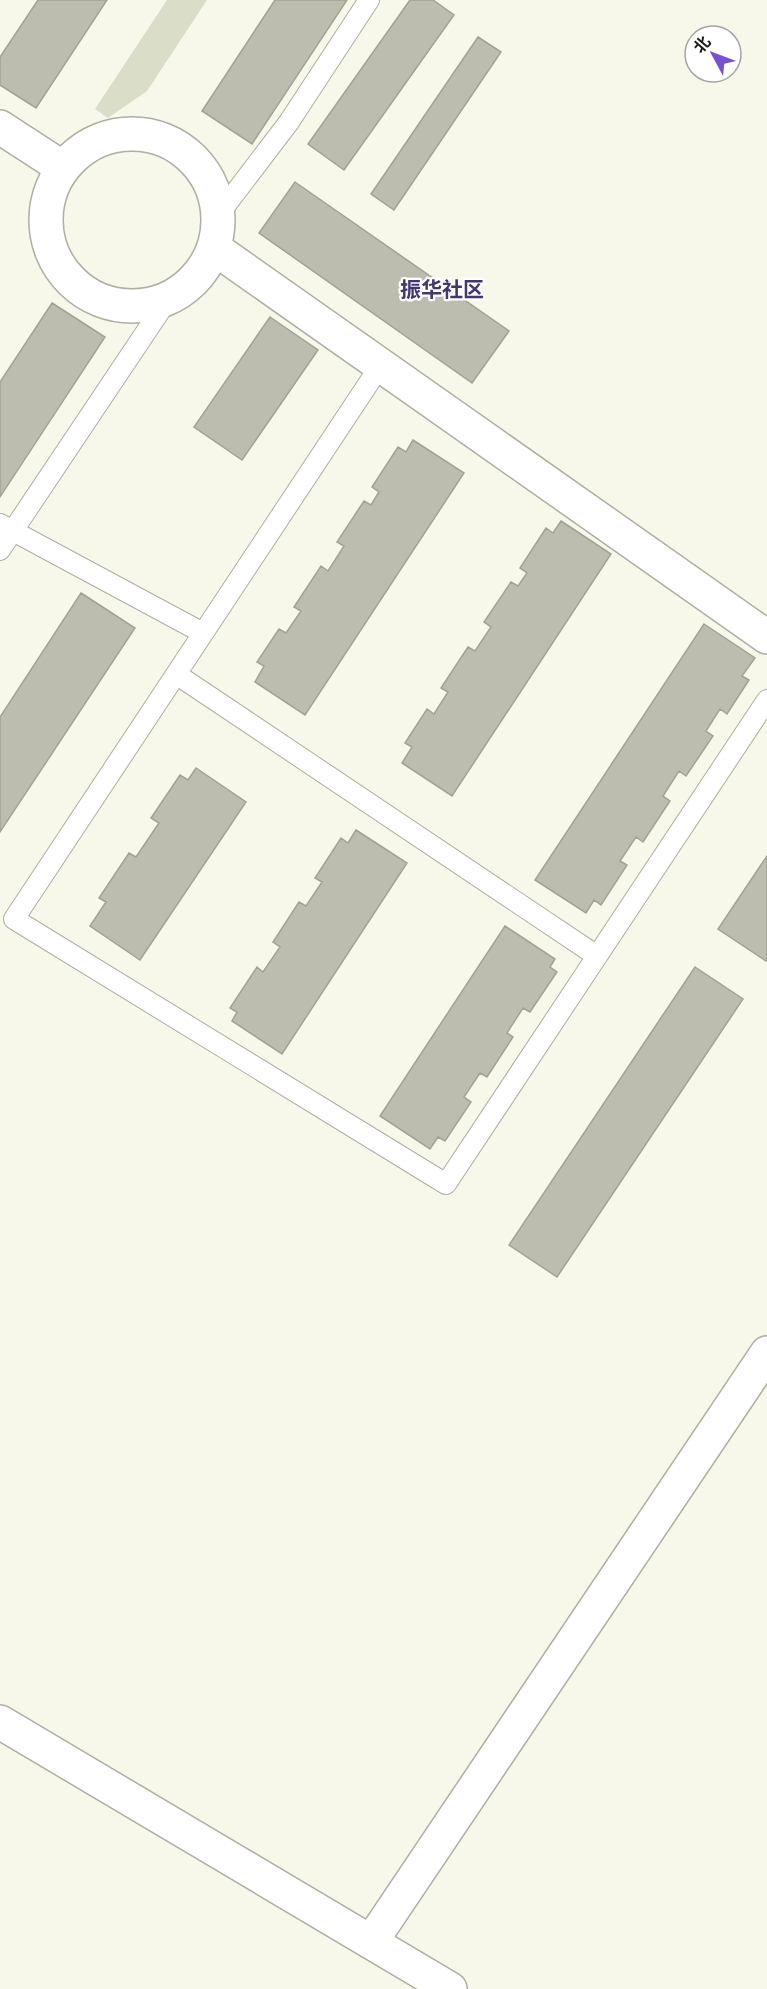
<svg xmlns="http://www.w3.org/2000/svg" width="767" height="1989" viewBox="0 0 767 1989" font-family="'IBM Plex Sans','Noto Sans SC',sans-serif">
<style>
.green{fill:#daddc8}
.building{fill:#bcbdaf;stroke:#a0a294;stroke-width:1.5}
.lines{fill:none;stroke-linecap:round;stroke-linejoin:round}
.lane-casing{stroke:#adafa1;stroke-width:22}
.street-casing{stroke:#adafa1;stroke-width:36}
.secondary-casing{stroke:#adafa1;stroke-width:36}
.lane{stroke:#fff;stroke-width:20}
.street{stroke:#fff;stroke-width:33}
.secondary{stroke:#fff;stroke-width:33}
.labels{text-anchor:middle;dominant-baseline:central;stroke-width:4.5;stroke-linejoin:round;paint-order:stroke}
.quarter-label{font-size:21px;font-weight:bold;fill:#453672;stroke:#fff}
</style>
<rect width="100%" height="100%" fill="#f7f8ea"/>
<path class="green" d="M167 0H207L147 91 108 118 95 109Z"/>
<path class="building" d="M38 0H107L36 108 0 85V57Z
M275 0H347L252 144 202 111Z
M410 0H433L454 15 344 170 308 144Z
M478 37 501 52 394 210 371 194Z
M295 182 509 331 472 383 259 233Z
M52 303 105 337 0 497V382Z
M270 317 318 350 242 460 194 427Z
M413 440 464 473 305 715 255 682 264 666 257 662 279 629 286 633 301 611 294 607 321 566 328 571 344 546 337 542 364 501 371 505 379 492 372 487 398 447 406 452Z
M561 521 611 554 452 796 402 763 412 747 405 743 427 709 434 714 448 692 441 688 468 647 475 651 491 627 484 622 511 582 518 586 527 573 520 568 546 528 553 533Z
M81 593 135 628 0 832V717Z
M704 624 755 658 742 676 749 680 727 714 720 709 706 731 713 736 686 776 679 771 663 796 670 801 643 842 636 837 620 861 627 865 601 905 594 900 586 913 535 880Z
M196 768 246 802 140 960 90 926 106 902 99 898 129 853 136 857 159 823 151 818 180 775 188 780Z
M356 830 407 863 282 1054 232 1021 237 1012 230 1008 257 967 263 972 280 947 273 942 299 902 306 906 322 882 315 878 341 838 348 843Z
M767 856V960L766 961 718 929Z
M505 926 555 959 550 967 557 972 530 1012 523 1008 507 1033 513 1037 487 1077 480 1073 464 1097 471 1102 445 1141 438 1137 430 1149 380 1116Z
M695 967 743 999 557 1277 509 1245Z"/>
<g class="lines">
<defs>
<path id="lane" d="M219 214 289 122 369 0
M380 366 14 919 446 1184 767 700
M0 524 203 633
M0 550 168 299
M176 674 597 956"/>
<path id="street" d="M0 127 63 168
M46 220a86 86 0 1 1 172 0a86 86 0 1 1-172 0Z
M214 248 767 637
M371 1942 767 1353"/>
<path id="secondary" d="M0 1722 450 1989"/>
</defs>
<use href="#lane" class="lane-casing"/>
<use href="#street" class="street-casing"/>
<use href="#secondary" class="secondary-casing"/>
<use href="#lane" class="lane"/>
<use href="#street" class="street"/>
<use href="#secondary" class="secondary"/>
</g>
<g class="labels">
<g class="quarter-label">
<text x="442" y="289">振华社区</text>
</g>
</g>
<g transform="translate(713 54) rotate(311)"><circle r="28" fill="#ffffff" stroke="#a4a4a2" stroke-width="1.5"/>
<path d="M0-4.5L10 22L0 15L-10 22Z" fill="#7653cc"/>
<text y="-9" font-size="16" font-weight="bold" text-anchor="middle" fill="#1c1c17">北</text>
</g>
</svg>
